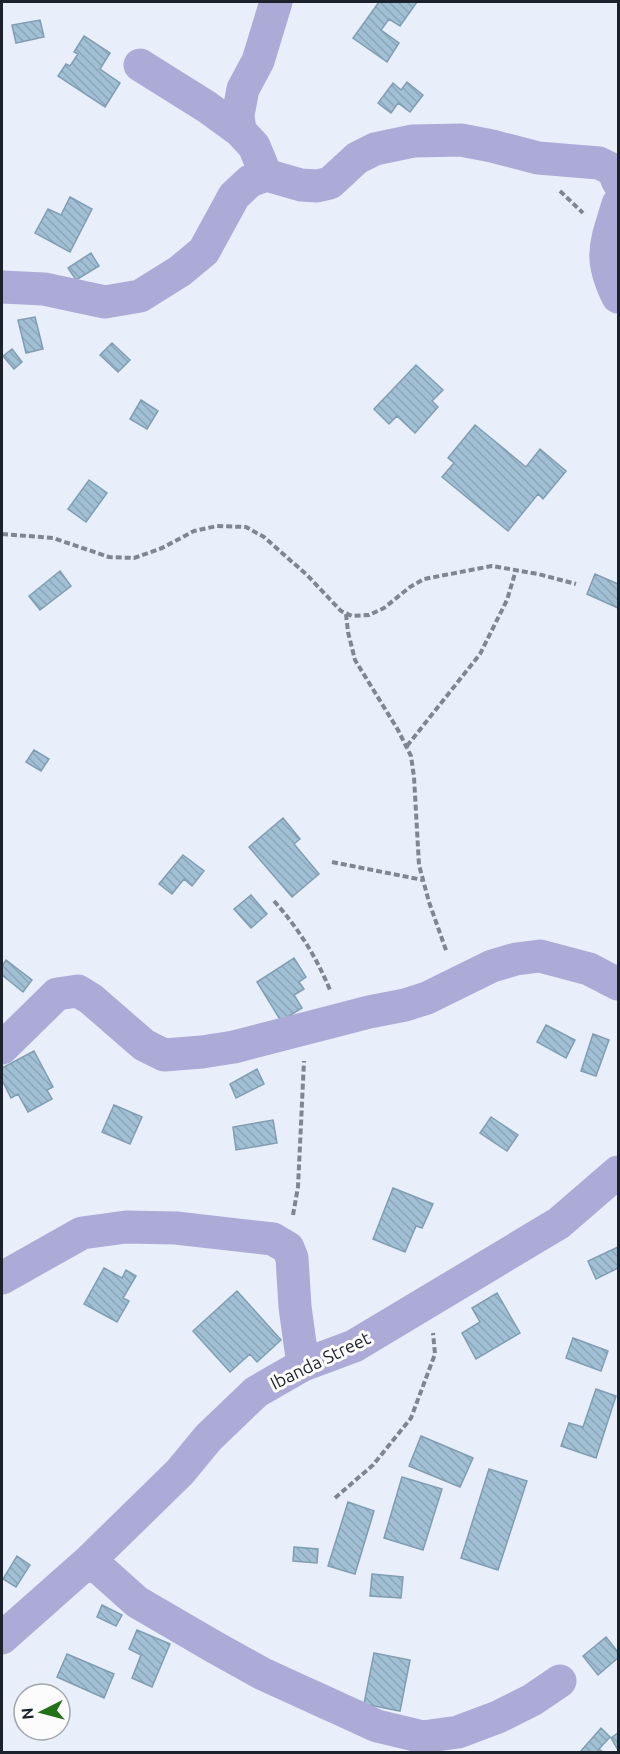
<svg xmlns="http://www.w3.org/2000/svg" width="620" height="1754" viewBox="0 0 620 1754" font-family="Ubuntu,sans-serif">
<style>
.building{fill:url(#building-back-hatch);stroke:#809db1;stroke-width:1.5}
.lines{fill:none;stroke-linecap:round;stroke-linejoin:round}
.path{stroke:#7f8691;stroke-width:4;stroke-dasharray:6 3;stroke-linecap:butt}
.minor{stroke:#acaad6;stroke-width:33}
.labels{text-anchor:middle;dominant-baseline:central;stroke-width:6;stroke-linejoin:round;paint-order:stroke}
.street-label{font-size:18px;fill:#1c222c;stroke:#fcfcfc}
</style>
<defs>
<pattern id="building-back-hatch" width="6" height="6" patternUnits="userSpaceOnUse" patternTransform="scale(1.5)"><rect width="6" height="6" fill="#a2c0d5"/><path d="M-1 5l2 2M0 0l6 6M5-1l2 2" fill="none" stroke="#8ba5b7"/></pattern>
</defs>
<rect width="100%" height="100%" fill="#e8effb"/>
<path class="building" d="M379 2H417L400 26 389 19 381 30 399 43 387 62 353 38Z
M40 20 44 37 16 43 12 25Z
M84 36 110 53 100 69 120 83 105 107 58 76 66 64 70 66 78 54 74 52Z
M407 82 423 95 410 112 398 103 391 113 378 103 393 83 401 90Z
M70 197 92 209 70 252 35 233 48 209 61 215Z
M91 253 99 266 76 280 68 268Z
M35 317 43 349 26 353 18 320Z
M112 343 130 360 118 372 100 355Z
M12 349 22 362 14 369 3 356Z
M416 365 443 390 432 401 438 407 415 433 397 416 389 424 374 409Z
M141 400 158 411 147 429 130 419Z
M475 425 526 467 540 449 566 471 543 499 538 494 508 531 442 477 454 463 448 458Z
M89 480 107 493 86 522 68 509Z
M60 571 71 586 40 610 29 596Z
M595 574 618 584V608L587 594Z
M34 750 49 759 41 771 26 762Z
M283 818 300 839 294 844 319 874 292 897 249 847Z
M183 855 204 871 192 886 184 879 172 894 159 884Z
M251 895 267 914 251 928 234 909Z
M294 958 306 977 299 982 304 989 294 995 302 1008 281 1021 257 982Z
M6 960 32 980 23 992 2 975V966Z
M546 1025 575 1040 566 1058 537 1042Z
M593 1034 609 1040 596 1076 581 1071Z
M34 1051 53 1087 47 1090 52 1099 28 1112 18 1094 11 1098 2 1080V1068Z
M257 1069 264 1084 236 1098 230 1084Z
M114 1105 142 1117 130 1144 102 1132Z
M491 1117 518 1135 507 1151 480 1133Z
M273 1120 277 1143 236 1150 233 1127Z
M393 1188 433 1204 422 1228 416 1226 405 1252 373 1239Z
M618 1247V1268L596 1279 588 1261Z
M104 1268 122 1278 126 1270 136 1276 123 1298 129 1301 117 1322 84 1304Z
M237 1291 281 1340 257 1362 250 1354 230 1372 193 1331Z
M497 1293 520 1333 476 1359 462 1333 480 1322 472 1308Z
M573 1338 608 1351 601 1371 566 1358Z
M596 1389 616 1396 596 1458 561 1446 569 1423 583 1427Z
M421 1436 473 1458 460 1487 409 1466Z
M489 1469 527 1481 498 1570 461 1558Z
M402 1477 442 1489 423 1550 384 1538Z
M348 1502 374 1511 355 1574 328 1566Z
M294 1547 318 1549 317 1563 293 1561Z
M17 1556 30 1565 16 1587 3 1579Z
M372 1574 403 1577 401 1598 370 1596Z
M102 1605 122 1615 116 1626 97 1617Z
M137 1630 170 1644 152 1687 132 1678 141 1655 129 1649Z
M606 1637 618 1652V1658L598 1675 583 1656Z
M374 1653 410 1660 400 1711 364 1704Z
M67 1654 114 1674 104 1698 57 1677Z
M601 1728 610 1737 599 1749 603 1752H580Z
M618 1733V1750L611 1738Z"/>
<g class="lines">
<path class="path" d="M560 191 583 213
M2 534 53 538 109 557 134 558 162 548 194 531 217 526 246 527 264 537 307 575 341 611 352 616 369 615 384 608 410 587 424 579 492 566 538 574 576 584
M346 614 348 632 355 660 398 730 411 756 414 777 419 865 429 902 447 953
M407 746 480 654 507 600 516 570
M332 862 423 880
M274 901C298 928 316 956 330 990
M293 1215 298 1187 304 1061
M335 1498 373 1465 411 1418 435 1354 433 1333"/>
<path class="minor" d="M140 65 207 107 240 131
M266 175 254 146 240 131 238 115 243 89 258 61 276 2
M618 204C606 244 598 257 618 297
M2 287 44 289 105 302 140 296 180 271 204 251 234 196 250 181 266 175 301 185 317 186 330 183 357 158 375 149 413 141 461 140 492 146 538 158 599 163 613 170 618 182
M2 1048 57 994 78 991 91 999 144 1045 164 1055 202 1052 234 1047 369 1012 405 1005 427 998 492 966 516 959 540 956 589 969 618 984
M2 1278 82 1233 126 1227 176 1228 273 1239 288 1248 292 1258 295 1307 303 1365
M90 1560 137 1602 216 1648 263 1674 377 1726 423 1737 458 1732 498 1717 532 1700 560 1681
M2 1638 90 1560 180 1472 208 1438 256 1392 303 1365 354 1346 559 1223 618 1172"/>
</g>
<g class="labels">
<g class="street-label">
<text transform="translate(320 1360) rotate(-26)">Ibanda Street</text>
</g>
</g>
<rect width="620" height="1754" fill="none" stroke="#1c222c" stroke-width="6"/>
<g transform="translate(42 1712) rotate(264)"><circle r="28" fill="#fcfcfc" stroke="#a2a5a9" stroke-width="1.5"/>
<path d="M0-4.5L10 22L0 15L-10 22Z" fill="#237118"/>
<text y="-9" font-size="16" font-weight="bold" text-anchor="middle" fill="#1c222c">N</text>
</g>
</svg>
